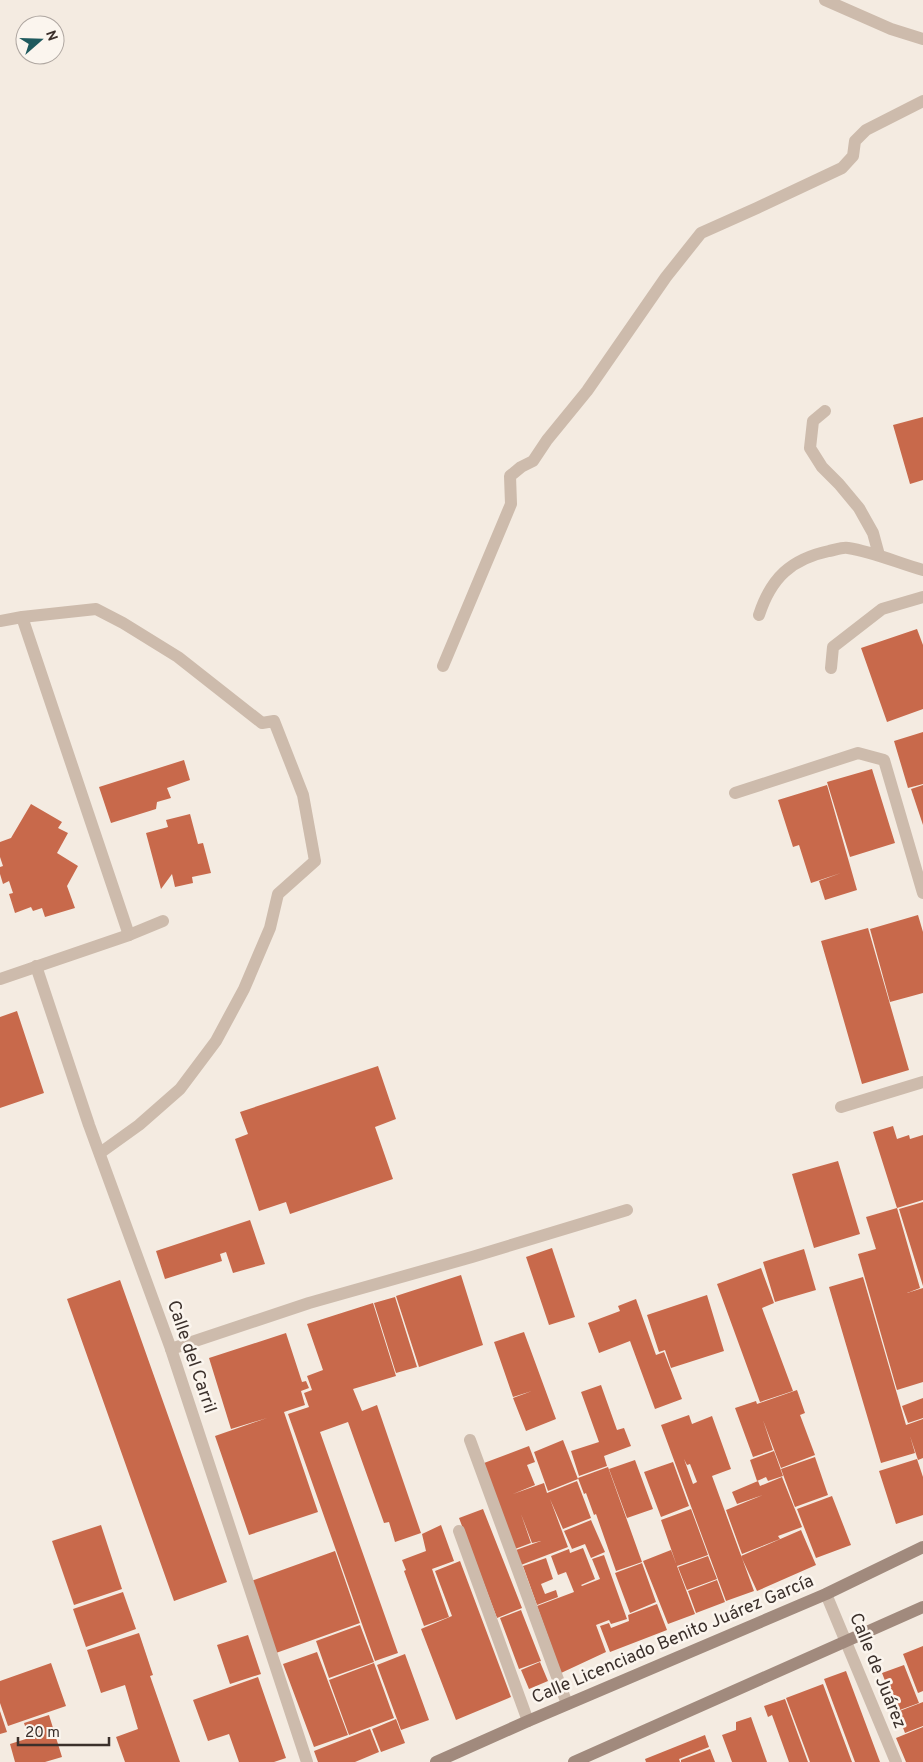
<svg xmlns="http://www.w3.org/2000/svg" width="923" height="1762" viewBox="0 0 923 1762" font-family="Overpass,sans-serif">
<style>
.building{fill:#c8694b;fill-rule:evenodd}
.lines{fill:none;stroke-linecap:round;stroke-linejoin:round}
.lane{stroke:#cdbbac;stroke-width:12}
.street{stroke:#cdbbac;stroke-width:12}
.secondary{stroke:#a18a7d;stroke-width:12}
.labels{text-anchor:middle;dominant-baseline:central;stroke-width:5;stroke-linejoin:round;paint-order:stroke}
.street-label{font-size:18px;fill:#3b302b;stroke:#fbf5ee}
</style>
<rect width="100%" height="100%" fill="#f4ebe1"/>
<path class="building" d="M923 417V480L910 484 893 425Z
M917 629 923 645V709L887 722 861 648Z
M923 732V784L908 788 894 741Z
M184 760 190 780 167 788 171 798 157 802 156 809 111 823 99 787Z
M872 769 895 843 850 857 827 782Z
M827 785 857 890 825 900 819 881 841 873 811 883 799 845 793 847 778 800Z
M923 785V825L911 789Z
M31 804 62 822 58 828 68 833 57 853 78 866 67 886 75 908 45 917 42 908 33 911 31 907 15 913 9 894 13 893 9 881 3 884 0 874V867L3 866 0 857V842L11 838Z
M190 814 198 844 203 843 211 873 192 877 193 883 175 887 172 874 161 889 146 833 168 827 166 820Z
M918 915 923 932V993L890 1002 870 929Z
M868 928 909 1070 862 1084 821 941Z
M17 1011 44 1093 0 1108V1017Z
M378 1066 396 1119 375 1127 393 1179 290 1214 286 1202 259 1211 235 1139 248 1134 240 1112Z
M893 1126 897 1139 909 1135 910 1139 923 1135V1200L897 1208 873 1132Z
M838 1161 860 1234 814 1248 792 1174Z
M923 1202V1286L899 1209Z
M897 1208 920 1288 907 1293 923 1288V1382L897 1390 858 1254 876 1249 866 1217Z
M250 1220 265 1264 233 1273 226 1252 220 1254 222 1261 165 1279 156 1251Z
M552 1248 575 1317 549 1325 526 1257Z
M804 1249 816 1290 775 1302 763 1262Z
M761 1268 774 1303 762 1308 793 1391 760 1402 717 1284Z
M461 1275 483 1345 419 1367 396 1296Z
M863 1277 906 1425 923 1419V1458L918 1460 910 1436 915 1453 881 1463 829 1287Z
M120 1280 227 1582 174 1601 67 1299Z
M707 1295 724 1351 671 1368 665 1350 659 1352 647 1315Z
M395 1297 417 1367 396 1373 374 1303Z
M636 1299 656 1355 664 1352 682 1399 655 1409 630 1341 599 1353 588 1323 620 1311 618 1306Z
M373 1303 396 1376 353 1389 362 1411 377 1405 421 1533 395 1542 389 1522 384 1523 348 1422 320 1432 398 1653 375 1661 288 1414 309 1407 304 1393 312 1390 307 1376 323 1370 307 1324Z
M524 1332 556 1419 526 1431 513 1398 532 1391 513 1397 494 1342Z
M286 1333 302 1382 306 1381 309 1388 301 1391 305 1405 284 1412 318 1512 249 1535 215 1436 267 1418 231 1429 209 1358Z
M601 1385 617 1430 624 1428 631 1446 604 1456 607 1466 579 1476 571 1451 599 1442 581 1392Z
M797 1390 805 1413 800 1415 815 1455 781 1468 763 1420 773 1450 753 1457 735 1408 756 1401 757 1404Z
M923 1398V1418L908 1423 902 1406Z
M689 1415 692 1424 712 1416 731 1469 712 1476 754 1591 726 1601 661 1425ZM684 1459 687 1465 690 1464 697 1482 693 1484Z
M563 1440 578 1479 548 1491 534 1452Z
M529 1446 535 1462 527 1465 535 1485 513 1494 544 1483 547 1493 577 1481 591 1518 563 1529 550 1499 568 1547 521 1565 516 1550 541 1541 532 1543 521 1514 531 1543 515 1549 484 1463Z
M774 1451 783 1476 768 1481 766 1477 757 1481 750 1460Z
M815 1457 828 1495 795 1507 781 1469Z
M917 1459 923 1477V1515L896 1524 879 1471Z
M635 1460 653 1509 627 1518 609 1469Z
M673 1462 689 1506 661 1517 644 1472Z
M608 1467 642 1562 616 1571 596 1514 594 1515 586 1493 584 1494 578 1478Z
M782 1477 802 1527 778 1536 780 1539 742 1554 726 1510 763 1495 737 1504 732 1492 758 1481 760 1486Z
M832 1496 851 1545 816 1558 797 1509Z
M483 1509 522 1608 497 1618 459 1518Z
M691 1509 708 1555 677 1566 661 1520Z
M591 1520 605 1552 591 1558 585 1544 572 1549 564 1531Z
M101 1525 122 1589 74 1605 52 1541Z
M441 1525 454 1561 432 1569 449 1617 424 1626 404 1571 406 1570 402 1560 426 1551 422 1534Z
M801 1530 816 1565 757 1591 741 1556Z
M583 1548 595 1579 581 1585 582 1586 600 1579 592 1559 604 1555 627 1619 611 1624 609 1620 596 1625 606 1652 561 1673 537 1606 574 1592 566 1572 558 1575 551 1556 569 1549 570 1553Z
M671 1550 695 1614 668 1624 643 1561Z
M335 1551 360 1623 276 1653 251 1581Z
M708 1556 717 1579 687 1590 678 1567Z
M546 1558 553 1579 541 1584 545 1594 556 1590 558 1597 537 1605 523 1566Z
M460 1561 511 1697 456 1720 421 1629 452 1616 435 1571Z
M642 1563 656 1602 630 1613 615 1573Z
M717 1580 725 1602 696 1613 688 1591Z
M123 1592 136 1629 86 1647 73 1609Z
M657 1604 667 1630 610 1652 600 1626 609 1623 611 1628 629 1621 628 1615Z
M521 1610 541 1661 519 1669 500 1618Z
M360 1625 374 1662 329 1678 316 1641Z
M139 1633 153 1675 150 1676 180 1762H125L116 1737 138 1729 125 1685 101 1693 87 1650Z
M248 1635 261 1674 230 1684 217 1645Z
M923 1646V1691L918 1693 903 1654Z
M317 1652 348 1735 314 1747 283 1664Z
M405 1654 429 1720 401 1730 377 1665Z
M540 1662 548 1681 529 1689 521 1670Z
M51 1663 66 1706 8 1726 0 1703V1681Z
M374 1663 394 1718 349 1735 329 1680Z
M904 1665 919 1703 897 1711 882 1673Z
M846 1671 880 1762H855L824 1679Z
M258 1677 286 1758 274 1762H239L229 1734 208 1741 193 1700Z
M823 1684 852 1762H810L786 1698Z
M785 1699 808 1762H789L772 1715 768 1717 764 1706Z
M923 1702V1726L905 1733 897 1712Z
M0 1711 7 1732 0 1734Z
M49 1715 62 1757 45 1762H15L10 1744 29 1738 24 1723Z
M751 1717 767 1762H732L722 1735 736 1730V1722Z
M396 1719 405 1743 381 1752 372 1729Z
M923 1727V1762H906L896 1738Z
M370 1729 379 1752 355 1762H318L314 1751Z
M705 1735 709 1747 679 1759 680 1762H646L645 1759Z
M710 1749 715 1762H681V1760Z"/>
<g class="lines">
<path class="lane" d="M22 617 129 935
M0 621 22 617 96 609 123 623 178 657 262 723 274 721 303 795 315 861 278 894 270 928 244 989 216 1041 180 1089 139 1125 100 1153
M171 1349 309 1303 472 1257 627 1210
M470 1440 567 1704
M459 1531 528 1721"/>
<path class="street" d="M825 0 891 29 923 39
M825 411 813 421 810 448 822 467 839 484 859 508 873 533 879 555
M759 615C771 578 791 559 829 551 835 550 842 547 848 548 874 552 898 563 923 570
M443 666 511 504 510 476 521 467 533 461 547 440 587 391 666 277 701 233 757 208 842 168 853 156 855 141 866 130 923 101
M831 668 833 647 882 609 923 597
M735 793 858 753 884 760 923 893
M36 966 89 1125 171 1349 307 1762
M0 979 129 935 163 921
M841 1107 923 1082
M826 1594 896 1762"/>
<path class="secondary" d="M436 1762 528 1721 826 1594 923 1547
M574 1762 923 1607"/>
</g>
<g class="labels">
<g class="street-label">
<text transform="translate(191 1357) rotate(71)">Calle del Carril</text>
<text transform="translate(673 1640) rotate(-23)">Calle Licenciado Benito Juárez García</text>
<text transform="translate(877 1671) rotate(68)">Calle de Juárez</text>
</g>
</g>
<g transform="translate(40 40) rotate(70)"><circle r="24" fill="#fbf5ee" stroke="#aea6a0"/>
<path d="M0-4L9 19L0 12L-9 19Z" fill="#1f5a5e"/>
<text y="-8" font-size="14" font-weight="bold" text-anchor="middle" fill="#3b302b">N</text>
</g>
<path d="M18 1737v8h91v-8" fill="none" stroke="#3b302b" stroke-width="2.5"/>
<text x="25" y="1737" font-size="15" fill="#3b302b" stroke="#fbf5ee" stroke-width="4" paint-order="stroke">20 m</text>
</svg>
